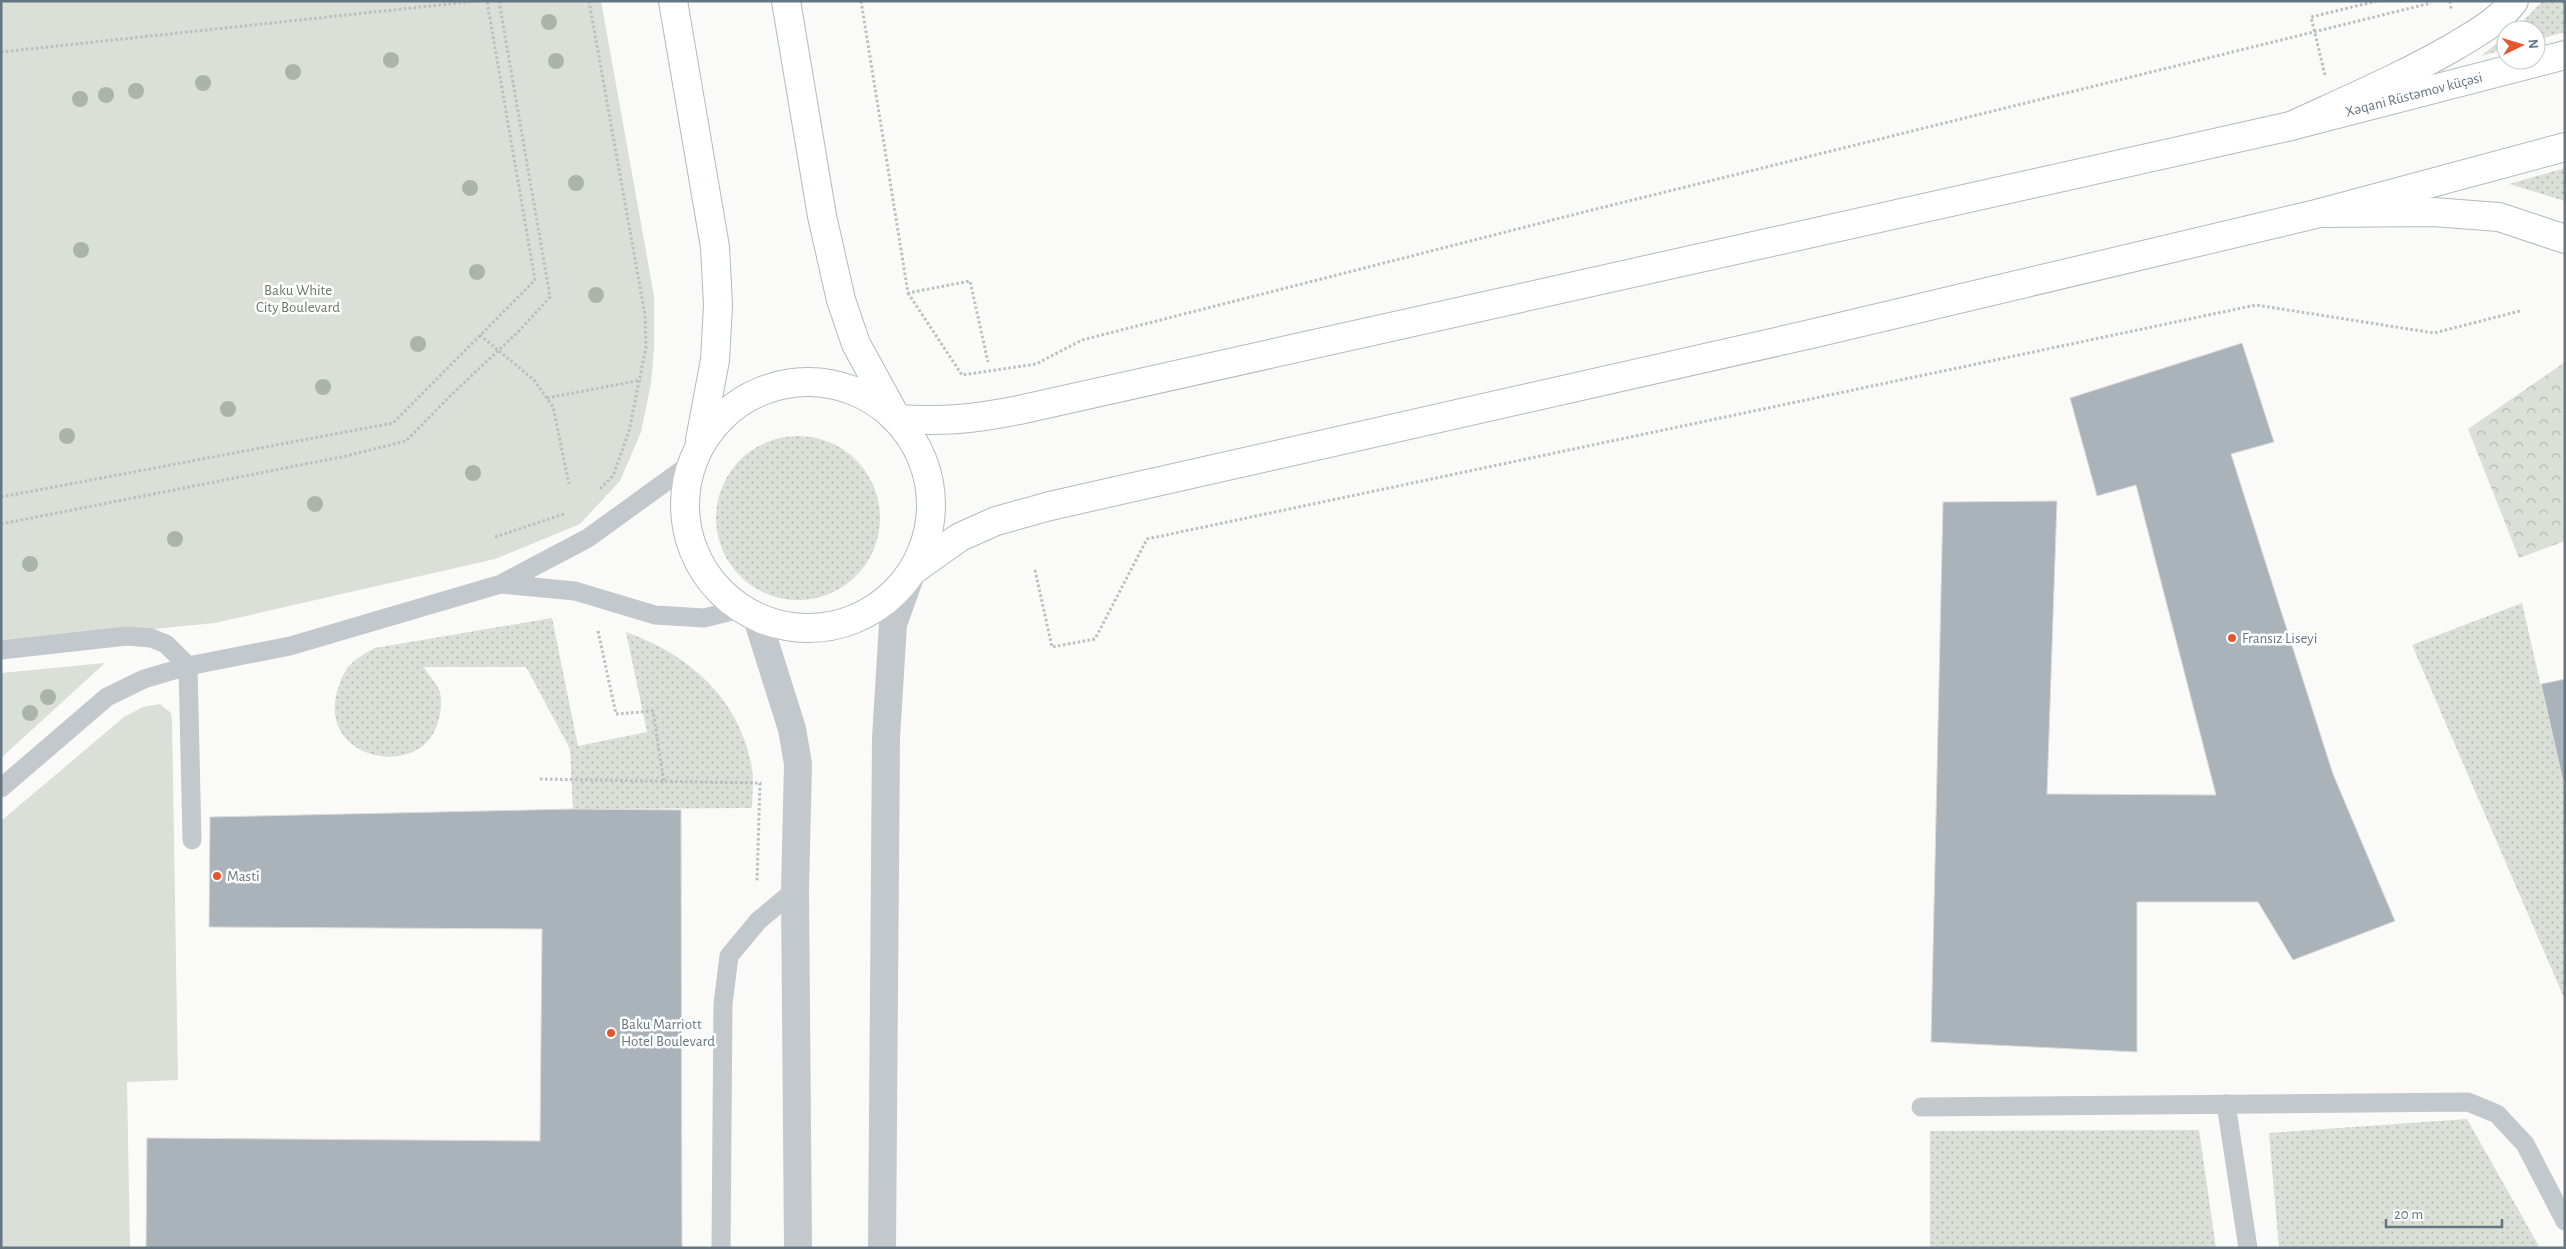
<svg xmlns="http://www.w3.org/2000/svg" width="2566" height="1249" viewBox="0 0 2566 1249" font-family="'Alegreya Sans',sans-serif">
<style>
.grass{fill:url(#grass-dots)}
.forest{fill:url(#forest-crowns)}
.green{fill:#dadfd7}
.building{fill:#aab3b9;stroke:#dcdcda}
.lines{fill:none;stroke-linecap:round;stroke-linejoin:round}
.secondary-casing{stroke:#b3babf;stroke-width:30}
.trunk-casing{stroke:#b4b9bd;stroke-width:30}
.path{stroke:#bbbfc2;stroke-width:3;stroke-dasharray:2.5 2.5;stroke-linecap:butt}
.service{stroke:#c3c8cc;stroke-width:19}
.minor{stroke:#c3c8cc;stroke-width:28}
.secondary{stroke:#fff;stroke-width:28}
.trunk{stroke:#fff;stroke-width:28}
.tree{fill:#aab4a7}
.poi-dot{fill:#e4572e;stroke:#fff;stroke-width:2}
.labels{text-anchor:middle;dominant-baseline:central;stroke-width:5;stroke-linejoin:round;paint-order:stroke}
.street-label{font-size:15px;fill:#657683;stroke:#fff}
.park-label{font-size:15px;fill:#687a64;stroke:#fff}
.poi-label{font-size:15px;fill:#657683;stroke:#fff;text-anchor:start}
</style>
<defs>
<pattern id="grass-dots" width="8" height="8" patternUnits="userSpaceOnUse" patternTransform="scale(1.25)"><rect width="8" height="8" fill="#dadfd7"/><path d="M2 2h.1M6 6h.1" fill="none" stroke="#b4b9b4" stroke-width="1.8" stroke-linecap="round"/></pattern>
<pattern id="forest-crowns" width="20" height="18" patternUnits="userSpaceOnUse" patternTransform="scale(1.25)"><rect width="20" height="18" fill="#dadfd7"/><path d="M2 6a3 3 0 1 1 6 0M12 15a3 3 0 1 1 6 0" fill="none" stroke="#b4b9b4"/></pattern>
</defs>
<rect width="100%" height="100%" fill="#fafaf8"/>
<path class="grass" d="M2543 1H2565V32L2536 40V30H2514Z
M2506 36V49L2481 56Z
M2565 168V201L2509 184Z
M716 518a82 82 0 1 1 164 0a82 82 0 1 1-164 0Z
M2522 603 2565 791V1000L2412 645Z
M552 618 578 746 647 732 626 632C690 655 741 700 752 769 754 781 752 795 752 808L573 809 570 749 526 667H424C428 675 437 683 440 692 442 703 441 712 438 722 423 780 318 762 337 692 344 667 352 660 375 648Z
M2467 1119 2540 1248H2279L2269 1133Z
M2199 1130 2216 1248H1930V1131Z"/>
<path class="forest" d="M2565 362V541L2519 558 2468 429Z"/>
<path class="green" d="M1 1H601L654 296V348L651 383 641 432 620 481 580 524 495 559 215 623 1 644Z
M105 663 1 758V673Z
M160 704 171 713 172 720 178 1080 127 1082 130 1248H1V821L124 717 143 707Z"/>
<path class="building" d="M2242 343 2274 442 2231 454 2333 774 2395 921 2293 960 2258 902H2137V1052L1931 1042 1943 502 2057 501 2047 794 2216 795 2136 485 2097 496 2070 398Z
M2565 679V781H2563L2541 684Z
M573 809 681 810 682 1248H146L147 1138 540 1141 542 929 209 927 210 817Z"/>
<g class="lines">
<defs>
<g id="secondary">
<path d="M673 1 715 247 718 305 715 360 700 440"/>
<path id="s1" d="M786 1 822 216 841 300 856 344 897 419C943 422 974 419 1019 410L2291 126 2565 55"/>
<circle cx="808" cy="505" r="123"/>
<path d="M912 571 960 537 996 521 1050 506 1811 334 2320 213 2565 147"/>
</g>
<path id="trunk" d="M2291 126C2347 100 2404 76 2457 45 2477 33 2500 20 2514 1
M2320 213 2433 212 2499 217 2565 239"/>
</defs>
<use href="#secondary" class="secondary-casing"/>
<use href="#trunk" class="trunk-casing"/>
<path class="path" d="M589 1 645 315 646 347 629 431 613 476 599 490
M861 1 908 293 970 281 988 362
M2450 1 2451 9
M1 52 477 1
M2325 75 2311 17 2377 1
M908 293 962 375 1036 364 1082 340 1584 212 2431 3
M480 335 534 380 553 407 569 484
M547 398 641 380
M1 497 393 423 535 280 487 1
M1 524 346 456 406 441 450 396 520 330 550 297 499 1
M495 537 564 514
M1035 570 1052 647 1095 639 1147 539 2256 305 2434 333 2520 311
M598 631 616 714 653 711 664 783
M540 779 760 783 757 882"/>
<path class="service" d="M501 584 575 591 655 615 704 618 740 609
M1 650 127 636 151 638 166 644 188 666 192 840
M1 788 107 697 144 679 188 666 290 646 501 584 588 538 693 462
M2226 1104 2248 1248
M1921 1107 2468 1102 2497 1114 2525 1144 2565 1221
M721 1248 723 1004 729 956 758 921 795 890"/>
<path class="minor" d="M757 618 792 729 798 764 795 890 798 1248
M882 1248 886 738 893 624 912 571"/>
<use href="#secondary" class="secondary"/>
<use href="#trunk" class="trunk"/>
</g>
<g class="tree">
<circle cx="549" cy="22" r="8"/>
<circle cx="391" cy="60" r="8"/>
<circle cx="556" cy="61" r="8"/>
<circle cx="293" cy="72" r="8"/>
<circle cx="203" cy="83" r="8"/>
<circle cx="136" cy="91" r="8"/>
<circle cx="106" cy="95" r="8"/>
<circle cx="80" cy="99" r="8"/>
<circle cx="576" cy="183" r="8"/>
<circle cx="470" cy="188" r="8"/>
<circle cx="81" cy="250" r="8"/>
<circle cx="477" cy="272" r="8"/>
<circle cx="596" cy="295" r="8"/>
<circle cx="418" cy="344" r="8"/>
<circle cx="323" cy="387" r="8"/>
<circle cx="228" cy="409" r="8"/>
<circle cx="67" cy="436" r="8"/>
<circle cx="473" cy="473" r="8"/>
<circle cx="315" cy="504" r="8"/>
<circle cx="175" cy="539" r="8"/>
<circle cx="30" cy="564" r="8"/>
<circle cx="48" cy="697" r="8"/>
<circle cx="30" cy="713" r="8"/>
</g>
<g class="poi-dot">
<circle cx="2232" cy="638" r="5"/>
<circle cx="217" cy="876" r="5"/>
<circle cx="611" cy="1033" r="5"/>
</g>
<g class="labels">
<g class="street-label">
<text stroke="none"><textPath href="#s1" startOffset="1989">Xəqani Rüstəmov küçəsi</textPath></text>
</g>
<g class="park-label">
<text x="298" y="290">Baku White<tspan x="298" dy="17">City Boulevard</tspan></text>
</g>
<g class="poi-label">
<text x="2242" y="638">Fransız Liseyi</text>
<text x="227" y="876">Masti</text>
<text x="621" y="1024">Baku Marriott<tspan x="621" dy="17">Hotel Boulevard</tspan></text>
</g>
</g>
<rect width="2566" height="1249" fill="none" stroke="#657683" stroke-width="5"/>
<g transform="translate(2521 45) rotate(85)"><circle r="24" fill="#ffffff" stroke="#c1c8cd"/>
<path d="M0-4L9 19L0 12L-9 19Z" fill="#e4572e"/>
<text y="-8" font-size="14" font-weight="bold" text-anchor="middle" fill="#657683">N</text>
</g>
<path d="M2386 1219v8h116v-8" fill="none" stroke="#657683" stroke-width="2.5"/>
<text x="2394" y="1219" font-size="15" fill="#657683" stroke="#ffffff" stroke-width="4" paint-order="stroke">20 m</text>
</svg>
